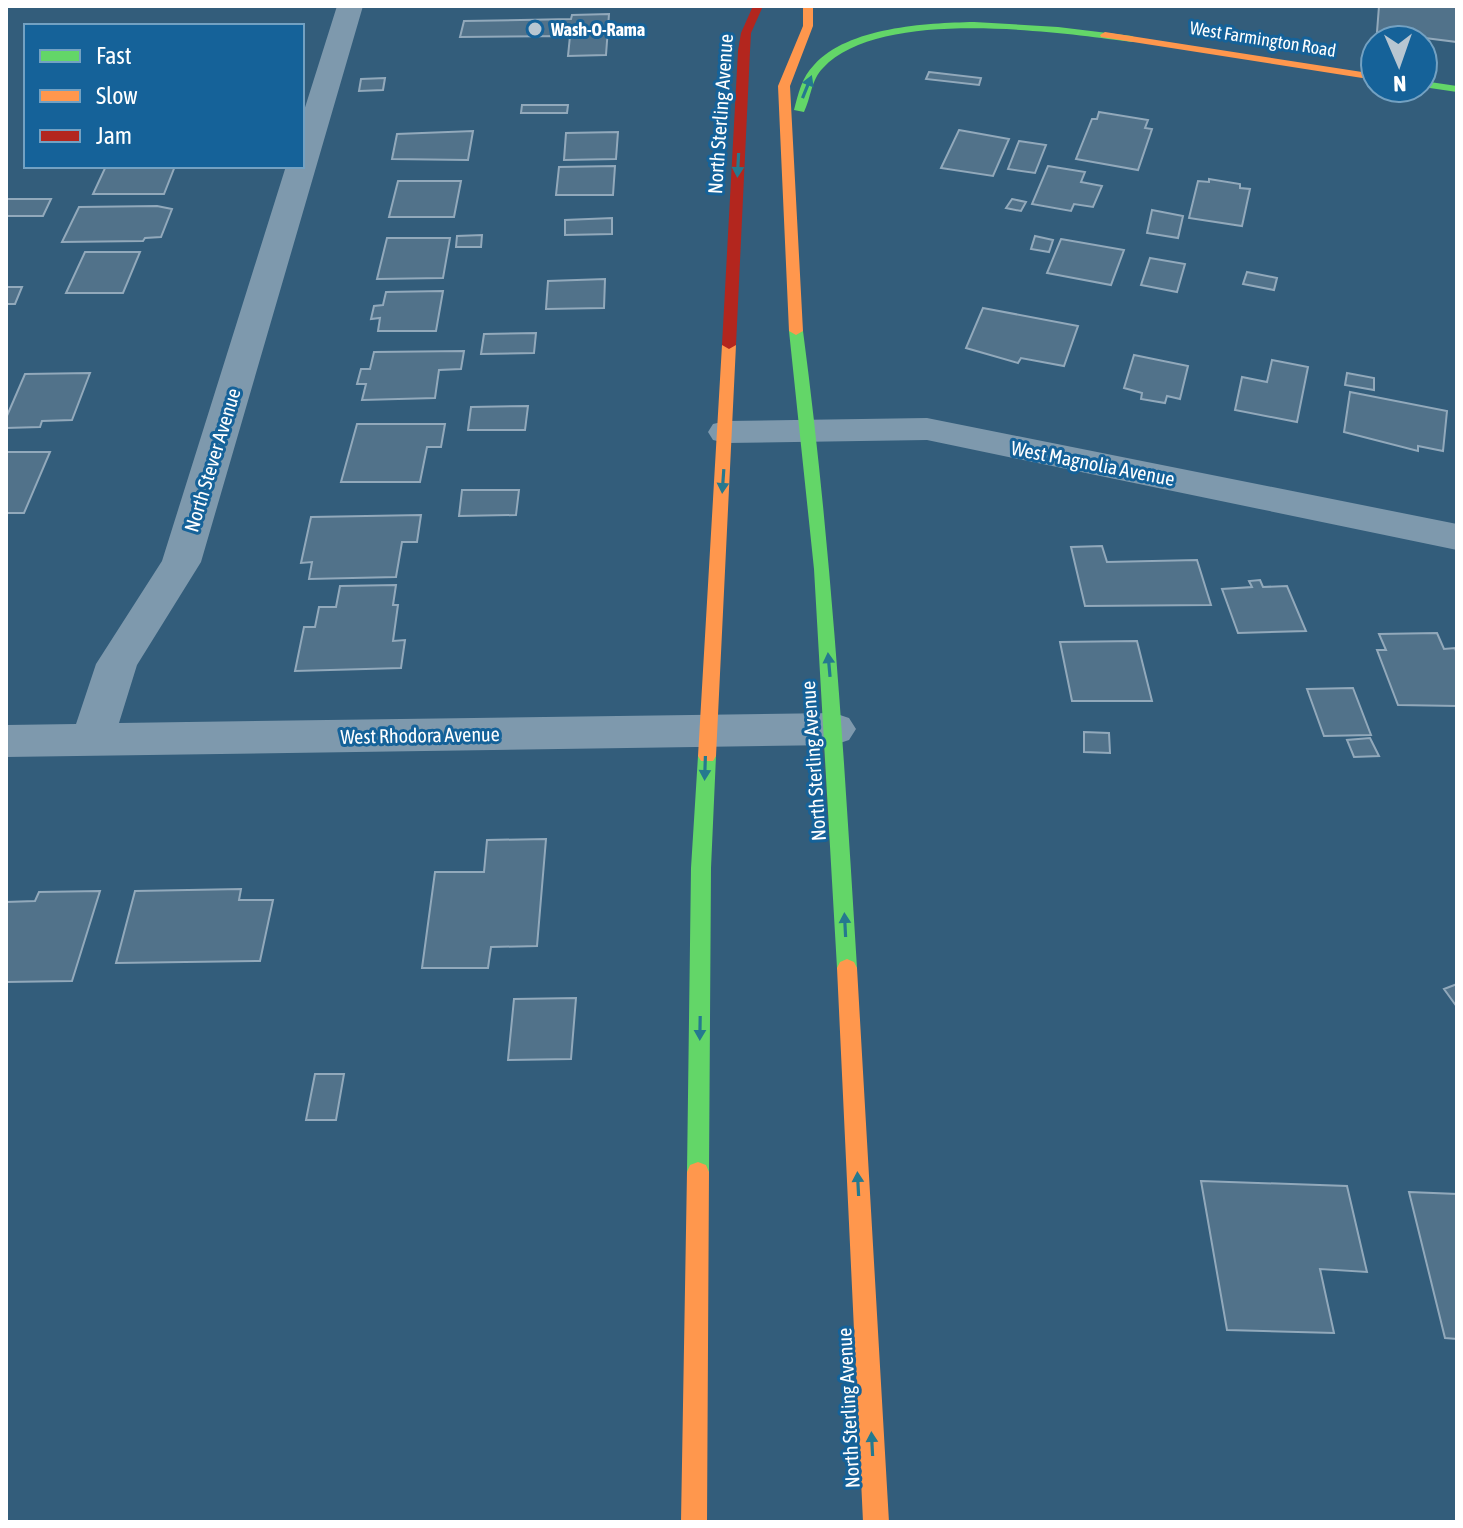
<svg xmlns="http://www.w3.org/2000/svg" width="1463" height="1528" viewBox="0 0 1463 1528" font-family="'Asap Condensed',sans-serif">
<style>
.building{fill:#51728a;stroke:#92a9bb;stroke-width:2}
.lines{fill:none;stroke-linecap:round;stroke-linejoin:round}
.street{fill:#7e99ad;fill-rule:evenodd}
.fast{fill:#63d668;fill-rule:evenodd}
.slow{fill:#ff974d;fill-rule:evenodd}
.jam{fill:#b3261e;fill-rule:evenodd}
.oneway{fill:#25798f}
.poi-dot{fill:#b8c6d1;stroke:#156299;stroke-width:3}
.labels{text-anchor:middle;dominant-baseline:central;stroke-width:6;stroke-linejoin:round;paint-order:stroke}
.far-poi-label{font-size:18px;font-weight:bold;fill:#fff;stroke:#156299;text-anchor:start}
.far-street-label{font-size:18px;fill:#fff;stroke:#156299}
.street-label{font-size:20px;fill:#fff;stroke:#156299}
</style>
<rect width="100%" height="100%" fill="#335d7b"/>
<path class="building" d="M1379 6H1457V42L1377 32Z
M609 14 606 55 568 56 570 36 460 37 464 21 571 19 572 15Z
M929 72 981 78 979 85 926 79Z
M385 78 383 90 359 91 361 79Z
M522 105H568L567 113H521Z
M1099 112 1148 120 1145 128 1152 129 1138 170 1076 159 1092 119H1097Z
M959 130 1009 139 993 176 941 168Z
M473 131 468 160 392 159 397 134Z
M618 132 616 159 564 160 566 133Z
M1019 141 1046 145 1035 173 1008 169Z
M106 166H175L164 194H93Z
M615 166 613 195H556L559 167Z
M1048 166 1085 172 1081 182 1102 186 1093 207 1074 204 1071 211 1032 204Z
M1209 179 1240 184V188L1250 189 1242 226 1189 218 1198 181 1209 182Z
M398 181H461L454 217H389Z
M6 199H51L43 216H6Z
M1012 199 1026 202 1021 211 1006 208Z
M157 206 172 209 161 237 145 238 143 241 62 242 79 207Z
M1152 210 1183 216 1178 238 1147 233Z
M612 218V234L565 235V220Z
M482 235 481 247H456L457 236Z
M1035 236 1053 240 1049 252 1031 249Z
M387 238H450L443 278 377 279Z
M1061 239 1124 250 1111 285 1047 273Z
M85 252H140L123 293H66Z
M1150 258 1185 264 1177 292 1141 285Z
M1247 272 1277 278 1274 290 1243 284Z
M605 279 604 308 546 309 548 281Z
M6 287H22L15 304H6Z
M443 291 436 331H378L380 318 371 319 374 306 383 305 386 292Z
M983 308 1078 326 1064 366 1021 358 1018 363 966 348Z
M536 333 534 353 481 354 484 334Z
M464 351 461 369 439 370 435 398 362 400 366 384H357L361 369H370L374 352Z
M1134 355 1188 366 1180 399 1167 396 1165 403 1141 399 1142 393 1124 388Z
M1272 360 1308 367 1297 422 1235 410 1242 377 1267 382Z
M90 373 72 420 42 421 40 427 6 428V418L25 374Z
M1347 373 1374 378V390L1345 385Z
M1350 392 1447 411 1443 451 1418 446V451L1344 432Z
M528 406 525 430H468L471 407Z
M357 424H445L441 447H427L420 482H341Z
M6 452H50L24 513H6Z
M462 490H519L516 515 459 516Z
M421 515 417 542H402L396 577 309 579 312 562 301 563 311 517Z
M1102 546 1107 562 1197 560 1211 605 1085 606 1071 547Z
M1260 580 1263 587 1287 586 1306 631 1238 633 1222 589 1252 587 1249 581Z
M396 585 393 605H398L393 641 405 640 401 668 295 671 304 627H315L319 607H336L340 586Z
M1437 633 1444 649 1455 648 1457 654V706L1398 705 1377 650H1386L1379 634Z
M1137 641 1152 701H1072L1060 642Z
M1353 688 1371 735 1324 736 1307 689Z
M1084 732 1109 733 1110 753 1084 752Z
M1370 738 1379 756 1354 757 1347 740Z
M546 839 537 946 491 947 488 968H422L435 872H484L487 840Z
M241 889 239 900H273L260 961 116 963 135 891Z
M100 891 72 981 6 982V902L35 901 39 892Z
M1457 984V1007L1444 989Z
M576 998 571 1059 508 1060 514 999Z
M315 1074H344L336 1120H306Z
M1201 1181 1347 1186 1367 1272 1320 1269 1334 1333 1227 1330Z
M1409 1192 1457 1194V1339L1445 1338Z"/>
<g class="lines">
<path class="street" d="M337 6H363L201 562 137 665 119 723 834 713 849 718 856 729 849 740 834 745 6 757V725L76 724 96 664 162 561 286 166H302V117Z
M927 418 1457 524V550L927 440 726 443 713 440 708 432 713 424 726 421Z"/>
<path class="fast" d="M974 22 1058 27 1132 36 1137 39 1132 42C1056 32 881 7 823 68 811 80 811 98 804 112L794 110C798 94 802 77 814 65 848 27 926 23 974 22Z
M1423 81 1457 86V92L1423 87Z
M796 327 803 331C831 543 844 755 857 968L854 974 847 977 840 974 837 968 814 569 789 331Z
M707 749 713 751 716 756 711 868 709 1172 706 1179 698 1182 690 1179 687 1172 691 868 698 756 701 751Z"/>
<path class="slow" d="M803 6H813V26L790 86 803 331 796 335 789 331 778 86 803 26Z
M1105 32 1375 74V80L1101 37 1100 35Z
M729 341 736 345 716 756 713 761H701L698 756 722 345Z
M847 959 854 962 857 968 889 1522H863L837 968 840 962Z
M698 1162 706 1165 709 1172 707 1522H681L687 1172 690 1165Z"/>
<path class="jam" d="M753 6H763L751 33 750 51 736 345 729 349 722 345 738 51 741 33Z"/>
</g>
<defs><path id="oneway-solid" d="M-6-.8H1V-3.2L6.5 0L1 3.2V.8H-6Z" transform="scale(2)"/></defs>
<g class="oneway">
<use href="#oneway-solid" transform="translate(807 87) rotate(-68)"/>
<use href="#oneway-solid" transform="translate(738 165) rotate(93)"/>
<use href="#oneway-solid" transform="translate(723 481) rotate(94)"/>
<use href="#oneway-solid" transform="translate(829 665) rotate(-95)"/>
<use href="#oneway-solid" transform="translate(705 768) rotate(92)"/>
<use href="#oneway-solid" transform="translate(845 925) rotate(-93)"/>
<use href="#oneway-solid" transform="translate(700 1028) rotate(91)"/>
<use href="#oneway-solid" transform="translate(858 1184) rotate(-93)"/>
<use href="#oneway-solid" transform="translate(872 1444) rotate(-93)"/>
</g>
<circle class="poi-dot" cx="535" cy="29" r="8"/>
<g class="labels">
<g class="far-poi-label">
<text x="551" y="29">Wash-O-Rama</text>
</g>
<g class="far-street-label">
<text transform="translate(1263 39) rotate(9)">West Farmington Road</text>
</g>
<g class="street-label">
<text transform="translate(720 114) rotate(-86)">North Sterling Avenue</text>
<text transform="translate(212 460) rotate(-73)">North Stever Avenue</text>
<text transform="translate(1093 463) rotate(11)">West Magnolia Avenue</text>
<text transform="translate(420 735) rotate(-1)">West Rhodora Avenue</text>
<text transform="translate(813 761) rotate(-94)">North Sterling Avenue</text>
<text transform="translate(848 1408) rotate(-93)">North Sterling Avenue</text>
</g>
</g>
<rect width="1463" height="1528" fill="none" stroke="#ffffff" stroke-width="16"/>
<rect x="24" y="24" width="280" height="144" fill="#156299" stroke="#73a1c2" stroke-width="2"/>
<rect x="40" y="50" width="40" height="12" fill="#63d668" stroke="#73a1c2" stroke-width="2"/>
<text x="96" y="64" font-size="24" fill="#ffffff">Fast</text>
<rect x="40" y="90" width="40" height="12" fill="#ff974d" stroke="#73a1c2" stroke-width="2"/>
<text x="96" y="104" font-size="24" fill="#ffffff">Slow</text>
<rect x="40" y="130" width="40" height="12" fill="#b3261e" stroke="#73a1c2" stroke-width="2"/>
<text x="96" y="144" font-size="24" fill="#ffffff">Jam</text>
<g transform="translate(1399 64) rotate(178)"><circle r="38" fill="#156299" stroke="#73a1c2" stroke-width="2"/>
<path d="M0-6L14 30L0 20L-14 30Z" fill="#b8c6d1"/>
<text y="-12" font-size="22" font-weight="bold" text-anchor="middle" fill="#ffffff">N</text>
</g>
</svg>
